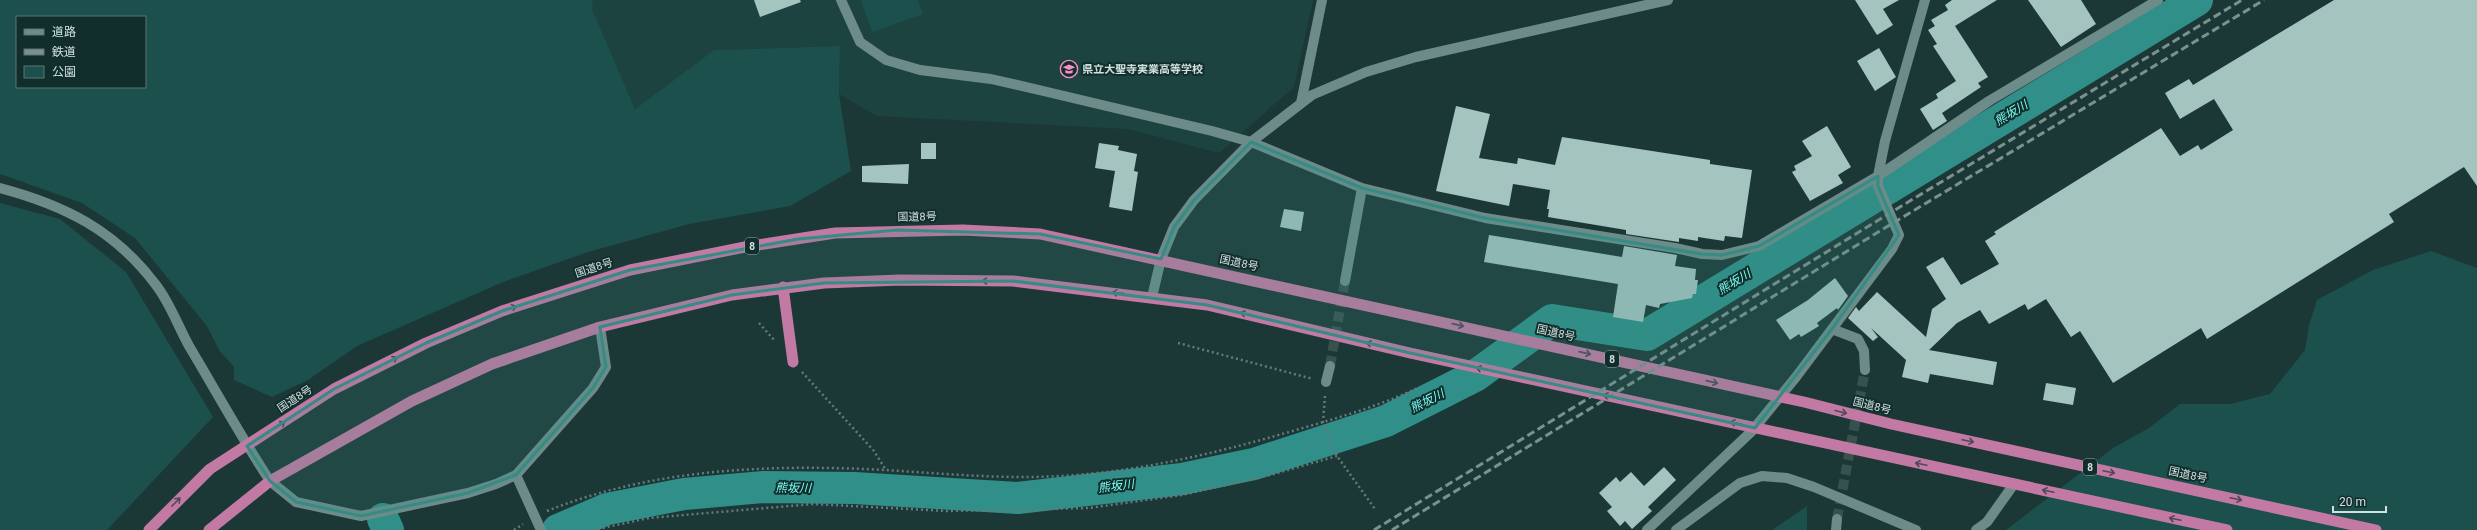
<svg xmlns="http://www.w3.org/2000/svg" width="2477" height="530" viewBox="0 0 2477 530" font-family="Roboto,'Noto Sans JP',sans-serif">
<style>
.built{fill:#1c4340}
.green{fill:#1b504c;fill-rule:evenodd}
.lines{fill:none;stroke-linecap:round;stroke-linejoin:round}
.river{stroke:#308f89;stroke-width:32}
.building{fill:#a4c4c0}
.minor-tunnel{stroke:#37514f;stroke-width:10;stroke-dasharray:10 5;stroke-linecap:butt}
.path{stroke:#647b79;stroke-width:2.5;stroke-dasharray:2 3;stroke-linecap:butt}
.minor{stroke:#6d8c89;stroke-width:10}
.tertiary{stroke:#6d8c89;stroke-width:10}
.trunk{stroke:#c27aa4;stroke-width:11}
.rail{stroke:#7b918f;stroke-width:3;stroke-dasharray:8 4;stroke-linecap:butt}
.oneway{stroke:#504956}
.marked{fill:#368b84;fill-opacity:0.2;stroke:#368b84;stroke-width:3;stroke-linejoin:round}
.labels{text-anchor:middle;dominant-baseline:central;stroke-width:4;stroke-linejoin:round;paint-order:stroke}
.shield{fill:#122e2c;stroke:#97aba9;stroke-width:1}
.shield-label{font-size:10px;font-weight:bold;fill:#d0e0de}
.poi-label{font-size:11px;font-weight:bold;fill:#d0e0de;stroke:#122e2c;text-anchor:start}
.street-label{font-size:11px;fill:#d0e0de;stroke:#122e2c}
.water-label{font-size:12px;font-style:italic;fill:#7afef4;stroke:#122e2c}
</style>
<rect width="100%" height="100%" fill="#1c3836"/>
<path class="built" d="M593 0H1313L1294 87 1219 153 1128 129 877 116 839 94 840 46 714 50 635 109 592 9Z"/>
<path class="green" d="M0 0H593L592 9 635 109 714 50 840 46 839 94 851 171 790 206 689 224 588 252 503 282 357 346 308 380 272 397 234 380V367L219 350 207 326 135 238 82 203 0 174ZM17 17H145V87H17Z
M861 0H918L923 14 872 32Z
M0 203 60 219 126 272 213 417 107 530H0Z
M2431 251 2477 268V530H2006L2113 448 2149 428 2180 404H2230L2270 394 2305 350 2309 325 2317 300 2373 270Z
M1807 506V530H1772Z"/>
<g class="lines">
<path class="river" d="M383 519 388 530
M558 530 607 509 684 494 764 487 854 488 1018 498 1182 479 1254 464 1386 421 1475 376 1552 320 1647 335 2197 0"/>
</g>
<path class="building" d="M754 0H800L801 2 760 17Z
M1855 0H1899L1883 9 1893 25 1877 35Z
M1952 0H1997L1955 26 1988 77 1978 83 1981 87 1942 113 1947 121 1933 130 1920 109 1938 98 1936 94 1956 81 1933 46 1937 44 1928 30 1935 26 1931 20 1948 10 1945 5Z
M2028 0H2081L2096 24 2061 47Z
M2334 0H2477V186L2464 167 2389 214 2394 222 2207 339 2201 328 2113 383 2080 331 2071 337 2046 299 2028 310 2025 304 1989 324 1980 310 1957 323 1929 350 1997 362 1993 385 1930 374 1928 383 1902 377 1906 360 1871 328 1878 337 1873 341 1848 318 1856 307 1859 311 1877 292 1926 337 1932 309 1946 299 1926 267 1943 257 1961 285 1999 264 1985 241 1996 234 1994 232 2161 128 2180 156 2198 145 2201 150 2233 130 2214 99 2180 119 2165 93 2189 79 2193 85Z
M1879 48 1896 77 1875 91 1857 61Z
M1456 106 1490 114 1479 158 1517 164 1518 158 1555 165 1562 137 1710 160V164L1752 170 1742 238 1725 236 1724 241 1698 237V241L1679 238V242L1626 234V230L1548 217 1549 209H1547L1550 190 1513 184 1509 206 1436 191Z
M1827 126 1851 167 1838 175 1843 183 1810 201 1792 172 1796 170 1794 166 1812 156 1802 141Z
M921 143H936V159H921Z
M1099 143 1119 146 1118 150 1137 154 1134 171 1138 172 1132 211 1109 207 1115 171 1095 168Z
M909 164 908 184 862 182V166Z
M1284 209 1304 212 1301 231 1280 227Z
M1489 235 1622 257 1624 246 1677 255 1675 266 1696 269 1695 280H1698L1696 294H1693L1692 298 1660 304 1659 308 1646 305 1643 322 1613 317 1618 284 1484 262Z
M1835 278 1848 296 1838 310 1837 308 1817 323 1819 326 1801 337 1799 334 1790 340 1776 320 1808 300Z
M2046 383 2076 388 2073 405 2043 400Z
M1664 467 1676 480 1648 507 1652 511 1632 529 1625 521 1620 526 1607 511 1612 507 1599 493 1616 477 1620 482 1631 472 1644 486Z"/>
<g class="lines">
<path class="minor-tunnel" d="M1330 366 1345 281
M1837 519 1865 370"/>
<path class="path" d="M759 323 775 341
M1178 343 1313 379
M802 372 874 451 886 470
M1325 396 1323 422 1337 456 1375 509
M547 511C654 468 771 464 886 470 932 473 978 477 1025 477 1115 477 1203 457 1289 432 1334 419 1377 407 1420 387
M514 530 523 524
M593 530 649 518 813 504 947 511 1089 508 1182 495 1274 474 1337 456"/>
<path class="minor" d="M841 0 860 42 886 60 920 70 991 79 1039 90 1212 131 1251 142 1362 188 1485 218 1675 248 1702 254 1722 255 1759 246 1878 176 1989 101 2158 0
M1301 103 1322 0
M1345 281 1362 188
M1832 329 1858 339 1864 351 1865 370
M1326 382 1330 366
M516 475 541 530
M270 481 296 502 361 516 468 493 496 484 516 475 593 388 606 367 600 327
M1647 530 1752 431 1796 377 1892 249 1899 235 1878 186V176L1885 141 1925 0
M1676 530 1740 483 1762 476 1787 478 1814 487 1916 530
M1836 530 1837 519
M1976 530 1987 522 2014 484"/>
<path class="tertiary" d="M0 188C64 205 115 230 156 285 170 303 178 326 189 346 216 391 241 437 270 481
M1152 297 1161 259 1174 227 1194 200 1251 142 1312 95 1366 72 1416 57 1668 0"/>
<path class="trunk" d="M783 287 793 362
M149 530 210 469 334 389 426 343 502 311 630 270 745 247 835 233 963 230 1040 234 1804 402 1891 424 2376 530
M209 530 270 481 412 401 492 364 600 327 732 295 824 283 900 280 1013 281 1207 305 1410 353 2227 530"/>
<path class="rail" d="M1374 530 1890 213 2242 0
M1392 530 1893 223 2264 0"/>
</g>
<defs><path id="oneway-shaft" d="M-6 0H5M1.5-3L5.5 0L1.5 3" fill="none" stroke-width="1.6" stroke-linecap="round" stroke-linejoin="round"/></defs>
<g class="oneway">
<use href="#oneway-shaft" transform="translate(988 281) rotate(-180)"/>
<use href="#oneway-shaft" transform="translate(1118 293) rotate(-174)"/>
<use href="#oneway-shaft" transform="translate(511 308) rotate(-18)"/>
<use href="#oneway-shaft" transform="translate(1246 314) rotate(-167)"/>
<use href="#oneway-shaft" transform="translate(1458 325) rotate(13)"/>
<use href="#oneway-shaft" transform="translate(1372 344) rotate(-167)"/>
<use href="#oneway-shaft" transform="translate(1585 353) rotate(13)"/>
<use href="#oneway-shaft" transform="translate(392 360) rotate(-27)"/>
<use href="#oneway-shaft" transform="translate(1482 369) rotate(-168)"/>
<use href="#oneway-shaft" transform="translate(1712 382) rotate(13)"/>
<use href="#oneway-shaft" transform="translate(1609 396) rotate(-168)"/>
<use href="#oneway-shaft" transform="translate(1841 412) rotate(14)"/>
<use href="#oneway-shaft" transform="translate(1736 423) rotate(-168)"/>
<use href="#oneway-shaft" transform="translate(280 425) rotate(-33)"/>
<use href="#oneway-shaft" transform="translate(1968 441) rotate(12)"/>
<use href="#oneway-shaft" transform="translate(1921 464) rotate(-168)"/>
<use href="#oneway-shaft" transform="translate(2109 472) rotate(12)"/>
<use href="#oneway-shaft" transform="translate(2048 491) rotate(-168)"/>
<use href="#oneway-shaft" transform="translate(2236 499) rotate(12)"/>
<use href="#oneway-shaft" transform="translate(176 502) rotate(-45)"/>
<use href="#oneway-shaft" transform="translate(2175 519) rotate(-168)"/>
</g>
<path class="marked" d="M1251 142 1362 188 1485 218 1702 254 1722 255 1759 246 1878 176V186L1899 235 1832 329 1755 428 1410 353 1207 305 1013 281 824 283 732 295 600 327 606 367 593 388 516 475 468 493 361 516 296 502 270 481 247 446 334 389 426 343 502 311 630 270 798 239 897 230 1040 234 1161 259 1174 227 1194 200Z"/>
<defs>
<symbol id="school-ring" viewBox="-11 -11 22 22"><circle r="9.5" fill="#122e2c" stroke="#fa8fc7" stroke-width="1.5"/><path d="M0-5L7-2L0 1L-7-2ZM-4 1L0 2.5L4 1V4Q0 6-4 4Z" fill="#fa8fc7"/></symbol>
</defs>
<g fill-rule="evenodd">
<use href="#school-ring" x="1059" y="59" width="20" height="20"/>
</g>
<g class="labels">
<g class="shield">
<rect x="745" y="238" width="14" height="16" rx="3"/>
<rect x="1605" y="351" width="14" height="16" rx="3"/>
<rect x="2083" y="459" width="14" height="16" rx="3"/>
</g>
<g class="shield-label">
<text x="752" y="246">8</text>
<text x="1612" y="359">8</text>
<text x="2090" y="467">8</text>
</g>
<g class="poi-label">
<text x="1082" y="69">県立大聖寺実業高等学校</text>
</g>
<g class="street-label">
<text transform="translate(917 217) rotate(-1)">国道8号</text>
<text transform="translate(1239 263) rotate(12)">国道8号</text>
<text transform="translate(594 268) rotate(-18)">国道8号</text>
<text transform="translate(1556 333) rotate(13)">国道8号</text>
<text transform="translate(295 399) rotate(-33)">国道8号</text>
<text transform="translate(1872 406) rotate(14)">国道8号</text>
<text transform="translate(2188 475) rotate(12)">国道8号</text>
</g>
<g class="water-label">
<text transform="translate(2011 113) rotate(-31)">熊坂川</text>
<text transform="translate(1734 282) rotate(-31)">熊坂川</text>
<text transform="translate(1427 401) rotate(-27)">熊坂川</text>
<text transform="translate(1116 486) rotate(-7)">熊坂川</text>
<text transform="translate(793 488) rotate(1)">熊坂川</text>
</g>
</g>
<rect x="16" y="16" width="130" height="72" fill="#122e2c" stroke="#5e7573"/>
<rect x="24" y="29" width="20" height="6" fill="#6d8c89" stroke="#5e7573"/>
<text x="52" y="36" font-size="12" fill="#d0e0de">道路</text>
<rect x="24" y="49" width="20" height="6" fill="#7b918f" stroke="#5e7573"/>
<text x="52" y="56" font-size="12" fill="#d0e0de">鉄道</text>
<rect x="24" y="66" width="20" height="12" fill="#1b504c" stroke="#5e7573"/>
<text x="52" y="76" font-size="12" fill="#d0e0de">公園</text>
<path d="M2333 506v6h53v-6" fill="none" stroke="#d0e0de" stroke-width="2"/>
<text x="2339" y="506" font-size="12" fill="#d0e0de" stroke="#122e2c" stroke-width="3" paint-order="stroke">20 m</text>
</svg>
